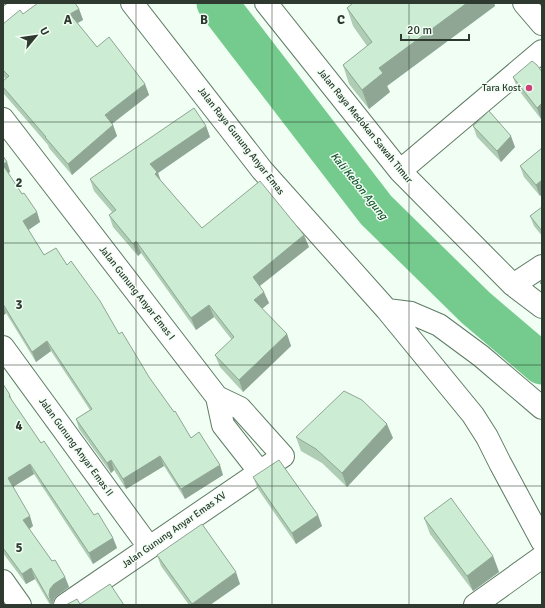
<svg xmlns="http://www.w3.org/2000/svg" width="545" height="608" viewBox="0 0 545 608" font-family="Signika,sans-serif">
<style>
.lines{fill:none;stroke-linecap:round;stroke-linejoin:round}
.river{stroke:#75cb8d;stroke-width:41}
.minor-casing{stroke:#5f7c65;stroke-width:24}
.minor{stroke:#fff;stroke-width:22}
.wall{fill:#afccb5}
.shaded-wall{fill:#8fa694}
.building{fill:#ccedd3;stroke:#8fa694}
.grid{fill:none;stroke:#2e3a30;stroke-width:1;stroke-opacity:0.55}
.poi-dot{fill:#cd4276;stroke:#f0fef3;stroke-width:1.5}
.labels{text-anchor:middle;dominant-baseline:central;stroke-width:3;stroke-linejoin:round;paint-order:stroke}
.poi-label{font-size:10px;fill:#2e3a30;stroke:#f0fef3;text-anchor:end}
.street-label{font-size:10px;fill:#2e3a30;stroke:#f0fef3}
.water-label{font-size:11px;font-style:italic;fill:#16552d;stroke:#f0fef3}
.grid-label{font-size:13px;text-anchor:middle;font-weight:bold;fill:#2e3a30;stroke:#f0fef3;stroke-width:3;stroke-linejoin:round;paint-order:stroke}
</style>
<rect width="100%" height="100%" fill="#f0fef3"/>
<g class="lines">
<path class="river" d="M217 3 376 210 476 308 542 364"/>
<defs>
<path id="minor" d="M132 3 262 170 387 310 473 415 487 437 500 463 542 541
M266 3 400 171 513 285 542 307
M524 3 542 24
M3 20 28 3
M3 119 217 397 240 408 283 456 65 605
M400 171 542 51
M513 285 542 266
M387 310 411 313 439 325 481 356 542 408
M3 347 149 547
M217 397 223 425 259 471
M3 581 20 605
M475 605 542 557"/>
</defs>
<use href="#minor" class="minor-casing"/>
<use href="#minor" class="minor"/>
</g>
<path class="wall" d="M353 3H494L495 6 387 86 390 92 369 109 349 84 343 65 367 46 353 26 347 8Z
M79 9 83 20 77 23 97 47 145 84 149 95 112 124 113 125 117 136 72 175 49 148 48 145 4 94 3 91V81L6 79 3 76V24L23 14Z
M542 72V119H541L517 88 513 77Z
M206 126 210 137 158 173 160 180 202 228 309 247 260 286 269 303 262 309 287 334 291 346 243 392 220 367 215 355 232 340 214 317 196 330 141 253 138 256 113 227 109 215 112 212 94 191 90 179Z
M473 126 515 147 501 162 477 137Z
M542 148V194L540 196 524 177 520 166Z
M3 156 7 162 10 172 8 173 22 194 37 212 40 222 28 230 44 255 67 265 119 334 191 438 223 475 185 499 164 466 126 489 114 470 111 473 79 429 76 419 90 410 51 351 36 362 6 313 3 316Z
M542 207V236L534 226 530 216Z
M3 384 13 403 41 443 94 515 113 538 117 548 93 564 34 474 13 487 33 526 29 529 52 561 65 577 69 587 58 595 54 599 53 603 55 605H50L35 579 26 584 3 553Z
M296 437 393 438 347 487 322 463 301 451Z
M253 477 322 526 296 544 258 489Z
M424 518 493 556 499 572 473 591 430 534Z
M157 555 240 584 210 605H189L161 566Z"/>
<path class="shaded-wall" d="M467 3H494L495 6 387 86 390 92 369 109 362 90 379 68Z
M79 9 83 20 74 25 70 14Z
M145 84 149 95 109 126 105 115Z
M542 103V119H541L537 108Z
M113 125 117 136 72 175 68 164Z
M206 126 210 137 158 173 162 184 160 186 150 164Z
M511 136 515 147 501 162 497 151Z
M7 162 10 172 6 174 3 164Z
M542 180V194L540 196 536 185Z
M37 212 40 222 27 231 23 221Z
M304 235 309 247 257 288 253 277Z
M136 241 141 253 138 256 133 244Z
M264 292 269 303 258 312 254 300Z
M3 305 6 313 3 316Z
M209 305 214 317 196 330 191 318Z
M287 334 291 346 243 392 239 380Z
M47 341 51 351 36 362 32 352Z
M10 395 14 406 9 396Z
M387 424 393 438 347 487 342 473Z
M160 456 164 466 126 489 123 479Z
M111 460 114 470 111 473 107 463Z
M30 464 34 474 11 488 8 478Z
M220 465 223 475 185 499 181 489Z
M318 515 322 526 296 544 292 533Z
M30 516 33 526 27 531 23 520Z
M113 538 117 548 93 564 89 553Z
M493 556 499 572 473 591 467 576Z
M31 568 35 579 26 584 22 574Z
M236 572 240 584 210 605H192V604Z
M65 577 69 587 58 595 54 599 53 605 49 595 50 589 54 584Z"/>
<path class="building" d="M38 3H75L79 9 70 14 97 47 109 37 145 84 105 115 113 125 68 164 45 137H46L3 87V81L9 76 3 70V24L20 10 23 14Z
M353 3H467L379 68 383 73 362 90 343 65 372 42 347 8Z
M532 61 537 65 542 72V103L537 108 513 77Z
M194 108 206 126 150 164 157 172 155 174 202 228 260 181 304 235 253 277 264 292 254 300 287 334 239 380 215 355 234 337 209 305 191 318 136 241 133 244 109 215 116 210 90 179Z
M489 111 511 136 497 151 473 126Z
M542 148V180L536 185 520 166Z
M3 156 7 162 3 164Z
M3 165 22 194 24 193 37 212 23 221 44 255 56 248 67 265 71 261 100 301 119 334 122 332 149 377 174 412 175 411 191 438 199 432 220 465 181 489 160 456 123 479 111 460 107 463 76 419 92 409 47 341 32 352 3 304Z
M542 207V231L530 216Z
M542 280V285L540 283Z
M3 384 10 395 9 396 41 443 44 441 94 515 98 513 113 538 89 553 30 464 8 478 30 516 23 520 52 561 55 560 65 577 54 584 50 589 49 595 51 602 55 605H52L31 568 22 574 3 548Z
M344 391 362 400 387 424 342 473 316 449 296 437Z
M279 460 318 515 292 533 253 477Z
M451 498 493 556 467 576 424 518Z
M202 524 236 572 192 604 157 555Z
M110 584 124 605H66L77 599 80 604Z"/>
<path class="grid" d="M136 3V605M272 3V605M409 3V605M3 122H542M3 243H542M3 365H542M3 486H542"/>
<circle class="poi-dot" cx="529" cy="88" r="4"/>
<g class="labels">
<g class="poi-label">
<text x="521" y="88">Tara Kost</text>
</g>
<g class="street-label">
<text transform="translate(365 126) rotate(51)">Jalan Raya Medokan Sawah Timur</text>
<text transform="translate(241 141) rotate(52)">Jalan Raya Gunung Anyar Emas</text>
<text transform="translate(137 293) rotate(52)">Jalan Gunung Anyar Emas I</text>
<text transform="translate(76 447) rotate(54)">Jalan Gunung Anyar Emas II</text>
<text transform="translate(174 530) rotate(-35)">Jalan Gunung Anyar Emas XV</text>
</g>
<g class="water-label">
<text transform="translate(359 186) rotate(51)">Kali Kebon Agung</text>
</g>
</g>
<g class="grid-label">
<text x="68" y="24">A</text>
<text x="204" y="24">B</text>
<text x="341" y="24">C</text>
<text x="19" y="187">2</text>
<text x="19" y="309">3</text>
<text x="19" y="430">4</text>
<text x="19" y="552">5</text>
</g>
<rect width="545" height="608" fill="none" stroke="#2e3a30" stroke-width="8"/>
<g transform="translate(36 36) rotate(61)" stroke="#f0fef3" stroke-width="3" paint-order="stroke">
<path d="M0-3L7 15L0 10L-7 15Z" fill="#2e3a30"/>
<text y="-6" font-size="11" font-weight="bold" text-anchor="middle" fill="#2e3a30">U</text>
</g>
<path d="M401 34v6h68v-6" fill="none" stroke="#2e3a30" stroke-width="2"/>
<text x="407" y="34" font-size="12" fill="#2e3a30" stroke="#f0fef3" stroke-width="3" paint-order="stroke">20 m</text>
</svg>
